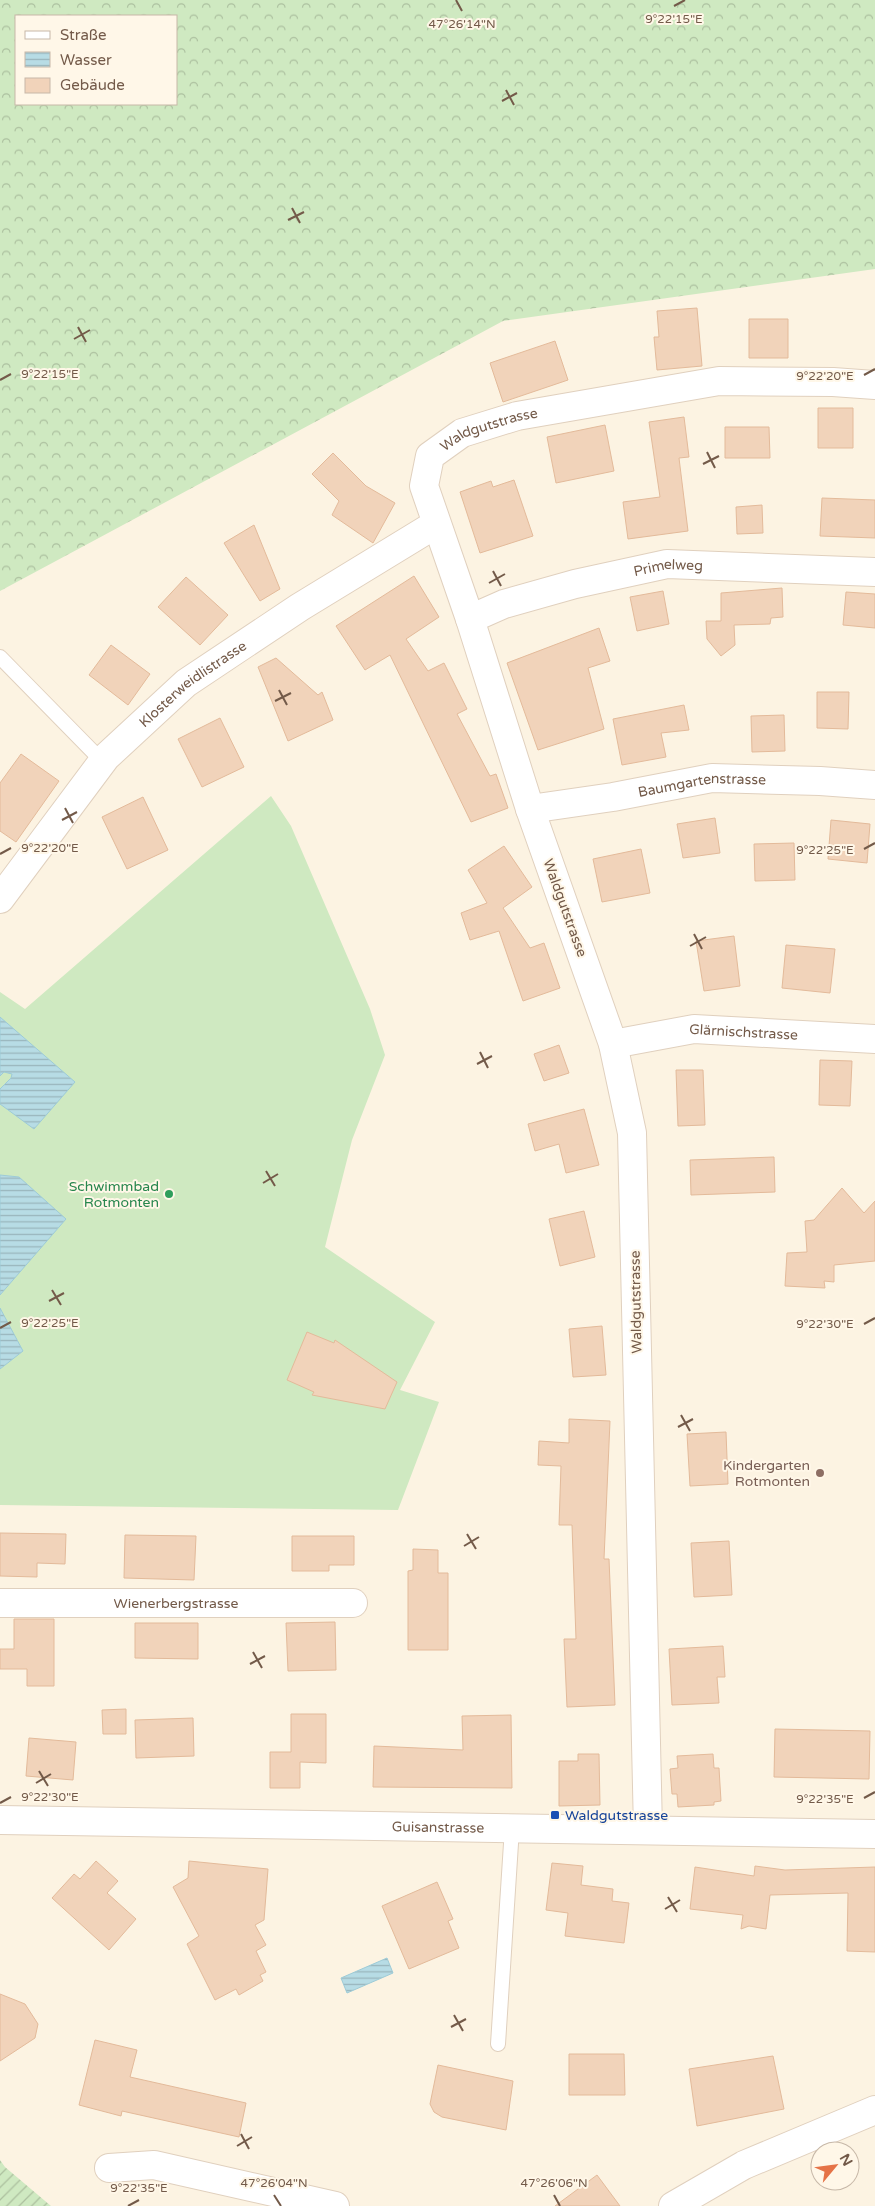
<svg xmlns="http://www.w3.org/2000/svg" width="875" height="2206" viewBox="0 0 875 2206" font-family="'Varela Round',sans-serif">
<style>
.grass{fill:#cfe9c1}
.forest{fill:url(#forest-crowns);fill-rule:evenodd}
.garden{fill:url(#garden-furrows)}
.water{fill:url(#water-rules);stroke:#9dcbd7}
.building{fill:#f1d3ba;stroke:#e3ba9a}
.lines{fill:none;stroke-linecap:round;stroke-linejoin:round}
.service-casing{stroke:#e0d0be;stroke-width:16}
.minor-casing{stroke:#e0d0be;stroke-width:30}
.tertiary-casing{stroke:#e0d0be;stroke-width:30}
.service{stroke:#fff;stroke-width:14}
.minor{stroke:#fff;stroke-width:28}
.tertiary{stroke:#fff;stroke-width:28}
.ticks{fill:none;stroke:#735a49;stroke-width:2}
.leisure-dot{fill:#2e9e5b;stroke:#fff7e8;stroke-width:2}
.education-dot{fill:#8d6e63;stroke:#fff7e8;stroke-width:2}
.transit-dot{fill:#1a4fb4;stroke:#fff7e8;stroke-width:2}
.labels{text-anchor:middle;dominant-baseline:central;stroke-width:4;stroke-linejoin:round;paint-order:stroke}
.street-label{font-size:14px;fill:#735a49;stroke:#fff7e8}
.leisure-label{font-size:14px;fill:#27864d;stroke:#fff7e8;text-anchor:end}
.education-label{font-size:14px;fill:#785e54;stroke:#fff7e8;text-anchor:end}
.transit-label{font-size:14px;fill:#164399;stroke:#fff7e8;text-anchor:start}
.ticks-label{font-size:12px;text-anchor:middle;fill:#735a49;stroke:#fff7e8;stroke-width:4;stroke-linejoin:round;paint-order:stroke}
</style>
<defs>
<pattern id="forest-crowns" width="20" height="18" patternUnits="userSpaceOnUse" patternTransform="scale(1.25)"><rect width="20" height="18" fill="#cfe9c1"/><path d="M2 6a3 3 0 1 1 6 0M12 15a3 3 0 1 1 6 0" fill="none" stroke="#acc09f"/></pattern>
<pattern id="garden-furrows" width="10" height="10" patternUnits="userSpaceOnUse" patternTransform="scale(1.25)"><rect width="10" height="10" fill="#cfe9c1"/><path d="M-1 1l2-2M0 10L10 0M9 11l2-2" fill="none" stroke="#acc09f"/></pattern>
<pattern id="water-rules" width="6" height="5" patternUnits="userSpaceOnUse" patternTransform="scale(1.25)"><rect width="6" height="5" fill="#b7dce5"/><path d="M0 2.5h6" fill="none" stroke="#99b5bc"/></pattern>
</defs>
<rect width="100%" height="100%" fill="#fcf3e2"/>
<path class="grass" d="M271 796 291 826 370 1009 385 1055 352 1140 325 1247 435 1322 400 1390 439 1402 398 1510 0 1505V992L25 1009Z"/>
<path class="forest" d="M0 0H875V269L503 321 0 591ZM16 16H176V104H16Z"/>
<path class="garden" d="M0 2160 5 2167 51 2206H0Z"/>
<path class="water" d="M0 1017 75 1082 34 1129 0 1104V1089L11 1078 12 1074 4 1072 0 1076Z
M0 1175 19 1177 66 1219 0 1295Z
M0 1308 23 1351 0 1369Z
M387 1958 393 1973 347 1993 341 1978Z"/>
<path class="building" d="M697 308 702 366 657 370 654 337H659L657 311Z
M749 319H788V358H749Z
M555 341 568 380 503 402 490 363Z
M818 408H853V448H818Z
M684 417 689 457 679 458 688 531 628 539 623 502 660 497 649 422Z
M605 425 614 471 556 483 547 437Z
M725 427H769L770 458H725Z
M333 453 366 486 395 503 373 543 332 515 339 501 312 474Z
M514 480 533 536 480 553 460 492 491 481 493 487Z
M822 498 875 500V538L820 536Z
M762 505 763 533 737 534 736 507Z
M254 525 280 589 260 601 224 543Z
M414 576 439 617 406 639 428 671 444 663 467 709 457 714 490 776 496 774 508 808 471 822 390 655 365 670 336 626Z
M186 577 228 615 200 645 158 607Z
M782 588 783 617 771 618 770 624 734 625 735 645 721 656 707 639 706 621H721V593Z
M663 591 669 624 637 631 630 597Z
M846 592 875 594V628L843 625Z
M599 628 610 661 588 668 604 729 538 750 507 663Z
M111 645 150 674 128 705 89 675Z
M276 658 318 695 322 692 333 720 288 741 258 667Z
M817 692H849L848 729 817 728Z
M684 705 689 730 661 733 666 757 622 765 613 719Z
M784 715 785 751 752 752 751 716Z
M220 718 244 767 202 787 178 739Z
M21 754 59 781 16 842 0 831V783Z
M143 797 168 850 127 869 102 817Z
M715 818 720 853 683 858 677 824Z
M831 820 870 824 867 863 828 859Z
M794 843 795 880 755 881 754 844Z
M504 846 532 887 503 908 530 948 544 943 560 988 523 1001 499 931 470 940 461 913 487 903 468 870Z
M641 849 650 893 602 902 593 859Z
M734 936 740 986 704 991 696 941Z
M786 945 835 949 830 993 782 988Z
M559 1045 569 1073 544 1081 534 1054Z
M820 1060 852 1061 850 1106 819 1105Z
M676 1070H703L705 1125 678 1126Z
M584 1109 599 1165 566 1173 559 1144 535 1151 528 1124Z
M774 1157 775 1192 691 1195 690 1160Z
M842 1188 864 1213 875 1201V1261L834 1265V1282L824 1281 825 1288 785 1286 787 1253 807 1252 805 1221 814 1220Z
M584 1211 595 1257 560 1266 549 1219Z
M602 1326 606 1375 573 1377 569 1329Z
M307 1332 334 1343 335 1340 397 1382 385 1409 312 1395 314 1392 287 1380Z
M569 1419 610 1421 604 1559H609L615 1705 567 1707 564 1639H576L572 1525H559L561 1466 538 1465 539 1441 569 1443Z
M726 1432 728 1484 690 1486 687 1434Z
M0 1533 66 1534 65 1564 37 1563V1577L0 1576Z
M125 1535 196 1536 194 1580 124 1578Z
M292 1536H354V1565H329V1571H292Z
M729 1541 732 1595 694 1597 691 1543Z
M413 1549 438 1550V1573H448V1650H408V1571L413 1570Z
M14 1619H54V1686H27V1669H0V1649H14Z
M335 1622 336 1670 288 1671 286 1623Z
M135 1623H198V1659L135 1658Z
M723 1646 725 1677H717L719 1703 672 1705 669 1649Z
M126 1709V1734H103L102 1710Z
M291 1714H326V1763L300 1762V1788H270V1752H291Z
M511 1715 512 1788 373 1787 374 1746 463 1750 462 1716Z
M193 1718 194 1756 136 1758 135 1720Z
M775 1729 870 1731 869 1779 774 1777Z
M29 1738 76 1742 73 1780 26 1776Z
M578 1754H599L600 1805 559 1806V1761H578Z
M713 1754 714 1768H719L721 1801 714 1802V1805L678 1807 677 1794H672L670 1769 678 1768 677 1756Z
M96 1861 118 1881 107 1893 136 1919 109 1950 52 1898 74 1874 80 1879Z
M189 1861 268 1869 264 1920 255 1925 266 1945 256 1951 266 1972 260 1975 263 1981 239 1995 236 1989 215 2000 187 1944 199 1936 173 1887 188 1878Z
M552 1863 583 1866 581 1885 613 1889 612 1901 629 1903 624 1943 565 1936 568 1913 546 1910Z
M755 1866 785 1870 875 1867V1952L847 1951 848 1893 770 1895 766 1929 749 1926 741 1929 743 1915 690 1909 695 1867 754 1876Z
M437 1882 453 1919 448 1921 459 1948 409 1969 382 1906Z
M0 1994 25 2004 38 2024 35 2038 0 2061Z
M95 2040 137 2050 130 2077 246 2103 239 2137 122 2111 121 2116 79 2105Z
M569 2054H624L625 2095H569Z
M773 2056 784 2109 697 2126 689 2069Z
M438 2065 513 2081 506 2130 442 2117 434 2112 430 2104Z
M597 2175 620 2206H555Z"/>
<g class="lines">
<defs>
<path id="service" d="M0 657 102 761
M498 2044 512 1828"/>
<g id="minor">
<path id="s1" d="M470 619 504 604 575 584 667 564 875 572"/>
<path id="s2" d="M530 809 613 797 712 778 820 781 875 785"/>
<path id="s3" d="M0 899 106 757 186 683 300 607 436 524"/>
<path id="s4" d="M613 1044 694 1029 875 1039"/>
<path id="s5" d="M0 1603H353"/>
<path id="s6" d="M648 1830 632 1133 613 1044 530 809 470 619 424 486 430 456 462 433 517 416 719 381 833 382 875 385"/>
<path d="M109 2168 154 2165 335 2206"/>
<path d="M673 2206 744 2165 875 2110"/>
</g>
<g id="tertiary">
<path id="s7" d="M0 1820 875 1834"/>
</g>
</defs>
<use href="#service" class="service-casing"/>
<use href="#minor" class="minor-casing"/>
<use href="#tertiary" class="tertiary-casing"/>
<use href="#service" class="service"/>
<use href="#minor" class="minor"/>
<use href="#tertiary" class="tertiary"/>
</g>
<path class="ticks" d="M456 0 462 11M674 6 685 0M506 90 514 105M502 101 517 93M292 208 300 223M288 220 304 212M78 327 86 342M74 339 90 330M864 375 875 369M0 380 11 374M707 452 715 468M703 464 719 456M493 571 501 586M489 583 505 574M279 690 287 705M275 701 291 693M65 808 73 823M62 820 77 812M864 849 875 843M0 854 11 848M694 934 702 949M690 946 706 937M480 1052 488 1068M477 1064 492 1056M266 1171 275 1186M263 1183 278 1174M52 1290 61 1305M49 1301 64 1293M864 1324 875 1318M0 1328 11 1322M681 1415 690 1431M678 1427 693 1419M467 1534 476 1549M464 1546 479 1537M253 1652 262 1668M250 1664 265 1656M39 1771 48 1786M36 1783 51 1774M864 1798 875 1792M0 1803 11 1797M668 1897 677 1912M665 1909 680 1900M454 2015 463 2031M451 2027 466 2019M241 2134 249 2149M237 2146 252 2137M274 2195 281 2206M554 2195 560 2206M128 2206 139 2200"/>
<circle class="leisure-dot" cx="169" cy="1194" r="5"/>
<circle class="education-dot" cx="820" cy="1473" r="5"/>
<rect class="transit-dot" x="550" y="1810" width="10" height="10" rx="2.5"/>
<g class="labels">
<g class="street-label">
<text stroke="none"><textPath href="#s6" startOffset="1474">Waldgutstrasse</textPath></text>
<text stroke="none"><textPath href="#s1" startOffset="206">Primelweg</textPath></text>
<text stroke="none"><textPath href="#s3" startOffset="291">Klosterweidlistrasse</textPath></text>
<text stroke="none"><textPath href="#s2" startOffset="174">Baumgartenstrasse</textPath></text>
<text transform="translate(565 908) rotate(70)">Waldgutstrasse</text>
<text stroke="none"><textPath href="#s4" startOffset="132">Glärnischstrasse</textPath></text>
<text transform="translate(636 1302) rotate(-91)">Waldgutstrasse</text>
<text stroke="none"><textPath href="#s5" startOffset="176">Wienerbergstrasse</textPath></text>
<text stroke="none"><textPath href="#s7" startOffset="438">Guisanstrasse</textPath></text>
</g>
<g class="leisure-label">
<text x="159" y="1186">Schwimmbad<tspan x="159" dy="16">Rotmonten</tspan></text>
</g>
<g class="education-label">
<text x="810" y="1465">Kindergarten<tspan x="810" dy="16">Rotmonten</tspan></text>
</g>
<g class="transit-label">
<text x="565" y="1815">Waldgutstrasse</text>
</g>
</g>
<g class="ticks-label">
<text x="674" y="23">9°22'15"E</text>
<text x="462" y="28">47°26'14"N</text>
<text x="50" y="378">9°22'15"E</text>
<text x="825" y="380">9°22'20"E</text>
<text x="50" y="852">9°22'20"E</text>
<text x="825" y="854">9°22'25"E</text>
<text x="50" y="1327">9°22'25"E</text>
<text x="825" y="1328">9°22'30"E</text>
<text x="50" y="1801">9°22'30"E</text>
<text x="825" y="1803">9°22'35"E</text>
<text x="274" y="2187">47°26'04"N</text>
<text x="554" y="2187">47°26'06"N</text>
<text x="139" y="2192">9°22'35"E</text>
</g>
<rect x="15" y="15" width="162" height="90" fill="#fff7e8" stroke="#c7b8a8"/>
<rect x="25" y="31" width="25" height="8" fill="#ffffff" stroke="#c7b8a8"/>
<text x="60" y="40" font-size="15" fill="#735a49">Straße</text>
<rect x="25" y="52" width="25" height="15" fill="url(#water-rules)" stroke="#c7b8a8"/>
<text x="60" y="65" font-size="15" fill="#735a49">Wasser</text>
<rect x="25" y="78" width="25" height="15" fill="#f1d3ba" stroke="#c7b8a8"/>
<text x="60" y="90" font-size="15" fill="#735a49">Gebäude</text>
<g transform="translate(835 2166) rotate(61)"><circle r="24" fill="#fff7e8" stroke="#c7b8a8"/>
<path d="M0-4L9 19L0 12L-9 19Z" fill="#e57347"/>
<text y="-8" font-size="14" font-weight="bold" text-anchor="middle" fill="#735a49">N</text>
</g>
</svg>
